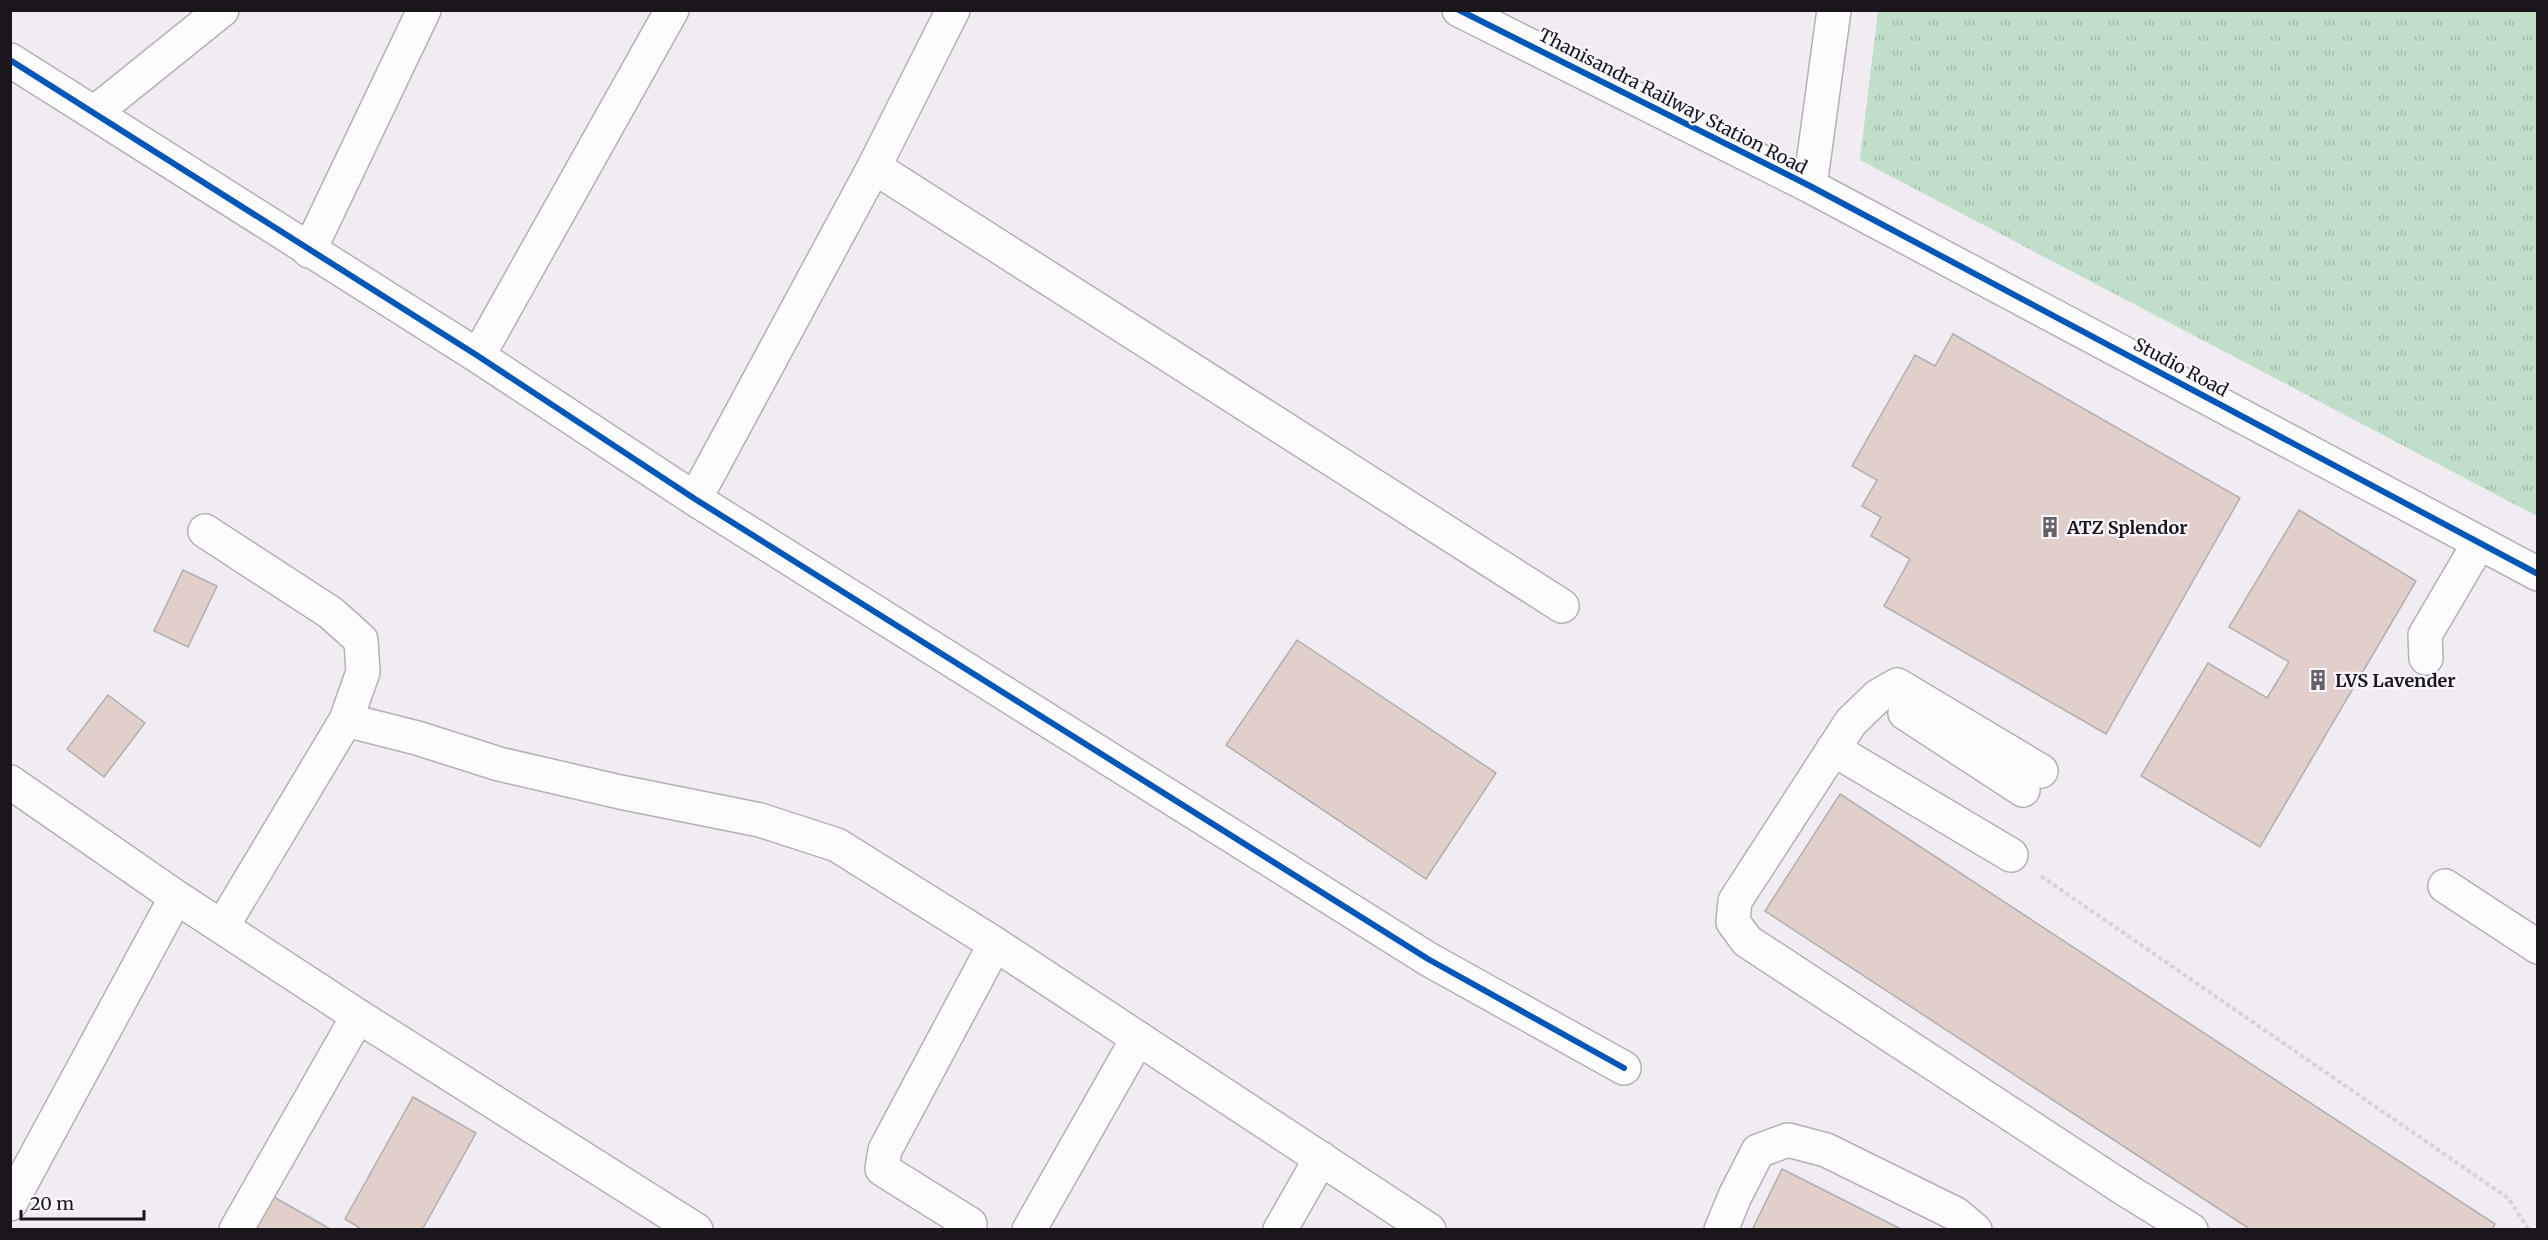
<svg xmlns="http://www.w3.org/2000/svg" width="2548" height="1240" viewBox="0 0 2548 1240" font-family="Merriweather,serif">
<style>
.grass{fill:url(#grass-tufts)}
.building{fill:#e1cfcb;stroke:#b2adae;stroke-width:1.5}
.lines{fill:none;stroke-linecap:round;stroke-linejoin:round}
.minor-casing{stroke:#b4b0b5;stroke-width:36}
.path{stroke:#d6d4d7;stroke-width:4;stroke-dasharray:4.5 3;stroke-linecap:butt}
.minor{stroke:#fdfcfd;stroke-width:33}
.cycleway-casing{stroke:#fbf8fd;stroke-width:10}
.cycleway{stroke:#0057b8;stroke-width:6}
.labels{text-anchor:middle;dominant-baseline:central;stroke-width:4.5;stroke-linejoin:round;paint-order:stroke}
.street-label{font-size:18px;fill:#1a161b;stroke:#fbf8fd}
.poi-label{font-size:18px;font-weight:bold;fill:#1a161b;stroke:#fbf8fd;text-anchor:start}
</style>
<defs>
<pattern id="grass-tufts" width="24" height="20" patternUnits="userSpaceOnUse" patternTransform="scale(1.5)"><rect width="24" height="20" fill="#c0dec9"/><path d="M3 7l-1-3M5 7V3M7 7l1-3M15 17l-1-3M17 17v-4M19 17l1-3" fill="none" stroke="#a4beac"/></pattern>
</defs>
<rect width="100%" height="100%" fill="#f0ecf2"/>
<path class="grass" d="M1878 11H2537V516L1860 160Z"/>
<path class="building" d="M1953 334 2240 498 2106 734 1884 606 1910 559 1871 536 1881 517 1862 506 1877 480 1852 466 1915 355 1935 366Z
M2299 510 2416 581 2260 847 2141 776 2208 663 2267 698 2289 662 2229 627Z
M183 570 217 586 188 647 154 631Z
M1297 640 1496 773 1426 879 1226 745Z
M108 695 145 723 104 777 67 749Z
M1840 794 2495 1224 2492 1230H2251L1765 911Z
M413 1097 476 1133 422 1230H363L345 1219Z
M1782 1169 1903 1230H1752Z
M267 1193 332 1230H247Z"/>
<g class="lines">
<defs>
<path id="minor" d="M1459 10 1810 186 2538 574
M10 60 478 356 695 499 1428 959 1624 1068
M94 113 222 10
M874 167 1562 606
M1810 186 1834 10
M309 251 424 10
M478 356 672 10
M695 499 874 167 953 10
M205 531 331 613 361 640 363 672 346 720 222 927
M2426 658 2425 635 2479 543
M1905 713 2023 790
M346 720 417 738 499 764 620 792 760 820 837 845 995 944 1429 1230
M1833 749 2011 855
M2041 771 1897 685 1878 696 1851 722 1735 901 1733 922 1747 941 2123 1188 2191 1230
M10 782 176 897 358 1016 696 1230
M2445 886 2538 947
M10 1204 176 897
M970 1224 882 1169 885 1150 995 944
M236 1230 358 1016
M1029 1230 1138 1038
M1280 1230 1321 1158
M1721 1230 1735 1196 1758 1151 1788 1140 1826 1150 1956 1214 1975 1230"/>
</defs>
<use href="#minor" class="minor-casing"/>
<path class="path" d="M2041 876 2508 1198 2529 1230"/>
<use href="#minor" class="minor"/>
<defs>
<path id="cycleway" d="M1459 10 1810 186 2538 574
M10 60 478 356 695 499 1428 959 1624 1068"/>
</defs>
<use href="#cycleway" class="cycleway-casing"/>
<use href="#cycleway" class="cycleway"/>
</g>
<defs>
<symbol id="building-bare" viewBox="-9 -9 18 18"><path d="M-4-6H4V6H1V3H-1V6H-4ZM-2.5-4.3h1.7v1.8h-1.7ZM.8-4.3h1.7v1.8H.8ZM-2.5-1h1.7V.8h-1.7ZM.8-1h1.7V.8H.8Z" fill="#656166" stroke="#fbf8fd" stroke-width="2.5" paint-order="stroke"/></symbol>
</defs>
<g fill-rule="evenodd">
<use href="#building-bare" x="2035" y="512" width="30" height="30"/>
<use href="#building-bare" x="2303" y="665" width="30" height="30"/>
</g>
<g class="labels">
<g class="street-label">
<text transform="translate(1673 101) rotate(27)">Thanisandra Railway Station Road</text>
<text transform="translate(2181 367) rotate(28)">Studio Road</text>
</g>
<g class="poi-label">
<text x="2067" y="527">ATZ Splendor</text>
<text x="2335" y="680">LVS Lavender</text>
</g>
</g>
<rect width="2548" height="1240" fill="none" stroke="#1a161b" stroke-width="24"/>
<path d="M21 1210v9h123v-9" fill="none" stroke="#1a161b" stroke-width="3"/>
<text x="30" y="1210" font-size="18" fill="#1a161b" stroke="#fbf8fd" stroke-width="4.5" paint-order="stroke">20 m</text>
</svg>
